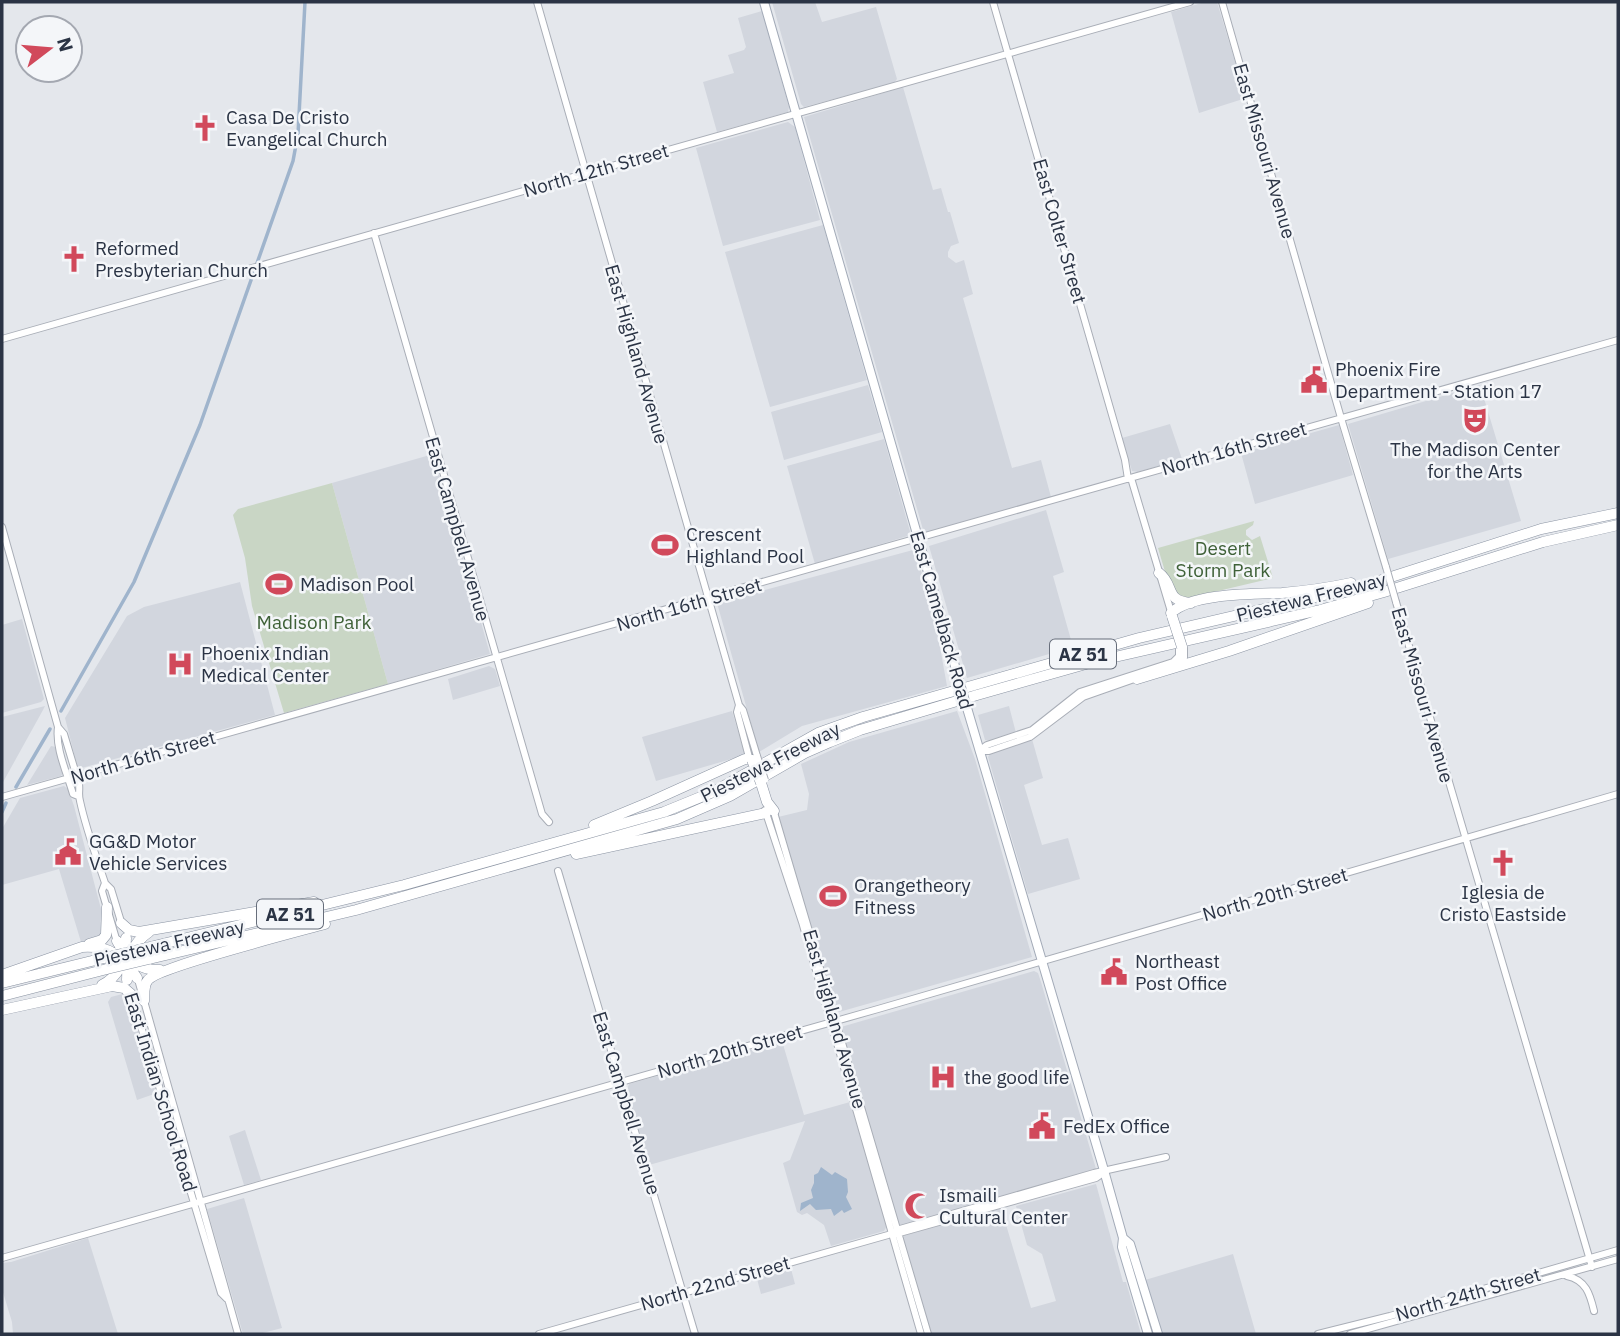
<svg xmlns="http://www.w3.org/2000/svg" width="1620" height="1336" viewBox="0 0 1620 1336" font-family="'IBM Plex Sans',sans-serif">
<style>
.built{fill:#d2d6de}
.green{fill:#c9d6c5}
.water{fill:#9fb4cc}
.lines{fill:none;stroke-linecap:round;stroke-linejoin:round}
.canal{stroke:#9fb4cc;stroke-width:3.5}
.secondary-casing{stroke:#a9aeb7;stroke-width:8}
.primary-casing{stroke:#a3abb8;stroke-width:10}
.highway-casing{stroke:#8b94a3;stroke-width:11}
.secondary{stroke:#fff;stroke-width:6}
.primary{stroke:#fff;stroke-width:8}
.highway{stroke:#fff;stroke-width:10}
.secondary-bridge-casing{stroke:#a9aeb7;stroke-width:8;stroke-linecap:butt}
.primary-bridge-casing{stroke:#a3abb8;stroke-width:10;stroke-linecap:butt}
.highway-bridge-casing{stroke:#8b94a3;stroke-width:11;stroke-linecap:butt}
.secondary-bridge{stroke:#fff;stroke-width:6}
.primary-bridge{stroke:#fff;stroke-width:8}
.highway-bridge{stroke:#fff;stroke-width:10}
.labels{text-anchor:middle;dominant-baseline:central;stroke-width:5;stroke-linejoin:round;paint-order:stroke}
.shield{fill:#f4f6f9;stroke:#676e7b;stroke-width:2}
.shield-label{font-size:18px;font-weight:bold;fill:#2b3445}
.poi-label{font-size:19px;fill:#2b3445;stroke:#f4f6f9;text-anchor:start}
.street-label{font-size:19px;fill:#2b3445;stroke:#f4f6f9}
.park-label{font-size:19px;fill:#3f6138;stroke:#f4f6f9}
</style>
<rect width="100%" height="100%" fill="#e4e7ec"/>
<path class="built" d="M772 2H815L822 22 876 7 897 79 894 83 804 107 801 104Z
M1205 2H1217L1246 98 1199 113 1171 12Z
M762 11 789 107 788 112 717 132 703 82 734 73 728 55 744 50 746 47 738 18Z
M903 87 933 190 941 188 948 212H950L959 243 951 246 948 252V257L956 263 964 260 973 294 963 298 1012 468 1041 460 1051 497 924 533 804 117Z
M788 122 795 127 820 220 723 246 696 148Z
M823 225 867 380 770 407 725 252Z
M868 385 882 432 784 460 771 412Z
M1480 385 1521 521 1388 559 1348 424Z
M1170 424 1182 459 1138 472 1132 471 1122 438Z
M1339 425 1353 475 1255 504 1241 453Z
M884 439 911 535 815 564 787 466Z
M430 455 434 456 490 654 388 684 332 483Z
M1046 510 1064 572 1053 576 1073 647 967 678 929 546Z
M913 550H915L935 619 947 686 802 726 759 752 717 603Z
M240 582 275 715 78 769 65 718 127 616 144 607Z
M22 619 44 699 41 702 2 713V625Z
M489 666 495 669 500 686 453 700 448 679Z
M45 706 43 710 2 784V717Z
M1009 706 1016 733 989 741 985 740 978 715Z
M732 711 745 755 656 781 642 737Z
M957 711 975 759 1032 957 839 1012 834 1009 778 817 807 810 809 794 801 764 849 742Z
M1032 739 1043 778 1024 785 1042 845 1068 838 1080 879 1028 894 988 757 991 752Z
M51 746 56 747 63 773 61 776 27 785Z
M64 786 68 789 74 806 106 928 101 937 81 942 59 869 2 885V829L20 798Z
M1034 971 1038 973 1041 982 1096 1169 899 1226 841 1027Z
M126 993 157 1093 137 1100 108 1002 111 997Z
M782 1041 804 1115 850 1102 887 1226 884 1231 831 1246 824 1225 807 1213 802 1215 797 1212 783 1163 790 1160 805 1121 649 1165 627 1090 629 1084Z
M245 1130 261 1180 244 1185 229 1136Z
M1096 1184 1123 1282H1126L1141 1334H931L902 1236 1001 1208 1031 1308 1056 1301 1042 1254 1027 1245 1016 1206Z
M244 1198 282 1328 259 1334H243L207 1209Z
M88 1238 118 1334H13L12 1322 2 1289V1263L11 1262Z
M1233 1254 1256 1334H1161L1145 1280Z
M790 1265 795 1284 761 1294 756 1275Z"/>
<path class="green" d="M332 483 388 684 284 713 252 606 245 558 233 515 238 509Z
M1254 521 1253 525 1246 530V535L1252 540 1260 536 1273 578 1180 600 1171 592 1158 548Z"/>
<path class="water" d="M821 1167 832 1175 835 1172 847 1179 848 1192 846 1197 852 1209 844 1213 842 1210 834 1216 831 1209 816 1210 810 1204 800 1211 801 1203 813 1198 811 1190 814 1183V1175L818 1173Z"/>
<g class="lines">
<path class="canal" d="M61 711 134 582 200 425 293 161 298 134 305 2
M16 787 50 729
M2 812 6 803"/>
<defs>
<path id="secondary" d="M537 2 739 705 743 710 757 756
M993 2 1125 460 1128 479
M1222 2 1341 418 1386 567
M374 233 542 814 549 822
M2 339 1190 2
M1131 478 1172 615
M2 527 58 727 64 734 79 784C80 791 78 794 80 801 86 829 96 856 105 883L111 889 122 925
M1396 602 1592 1267
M1176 664 1184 658V648
M739 705 737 712 750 761
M58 727C55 748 67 773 73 794L78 796
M979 751H989L1030 737 1083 697 1140 677
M979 751 987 745 1032 730 1080 692 1173 662 1179 656V648
M2 797 1618 340
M773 809 928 1334
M765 810 802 922 921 1334
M558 871 695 1334
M105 883 102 891 117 942
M137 976 238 1334
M131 993 221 1293 227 1299
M896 1234 1096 1178 1103 1173
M2 1258 878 1009 1618 794
M1567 1276C1586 1280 1590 1294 1594 1311
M539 1334 888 1235 900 1229 1094 1173 1166 1157
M1318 1334 1390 1316 1618 1250
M1350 1334 1618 1259"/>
<path id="primary" d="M764 2 959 680
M967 708 1103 1167 1123 1238 1122 1247 1148 1334
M1123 1238 1130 1244 1158 1334"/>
<path id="highway" d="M1159 573C1175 585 1164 601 1191 603
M1171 613C1192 593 1253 594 1282 593 1305 591 1328 588 1351 583
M1137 679 1229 651 1368 603
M761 783 767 802 774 811
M594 825 652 801 745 759 752 760
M576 854 766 813
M121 923 129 930 139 932 314 902
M117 941C126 958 140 971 160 970
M89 944 102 940 106 935 107 907
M146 948 404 885 664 812 713 792 818 733 863 717 1139 638 1363 586 1541 529 1618 513
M149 959 356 910 677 819 730 796 805 753 830 742 860 730 977 695 1093 662 1320 610 1384 592 1543 542 1618 525
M2 975 82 947C109 945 123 956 137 978
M127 980C127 960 131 944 149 932
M2 983 104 958
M102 985C120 976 126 958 126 938
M2 996 107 969
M144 1001C145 995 143 985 148 980 158 967 300 931 325 924
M2 1010 112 986 124 988 131 994"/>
</defs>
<use href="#secondary" class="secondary-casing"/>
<use href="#primary" class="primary-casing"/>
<use href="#highway" class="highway-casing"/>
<use href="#secondary" class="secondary"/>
<use href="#primary" class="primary"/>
<use href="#highway" class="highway"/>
<defs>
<path id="secondary-bridge" d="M1386 567 1396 602
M757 756 765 780"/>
<path id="primary-bridge" d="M959 680 967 708"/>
<path id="highway-bridge" d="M1172 616 1182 647
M752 760 761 783
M104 958 146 948
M107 969 149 959"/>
</defs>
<use href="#secondary-bridge" class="secondary-bridge-casing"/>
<use href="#primary-bridge" class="primary-bridge-casing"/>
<use href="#highway-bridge" class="highway-bridge-casing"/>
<use href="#secondary-bridge" class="secondary-bridge"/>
<use href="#primary-bridge" class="primary-bridge"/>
<use href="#highway-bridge" class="highway-bridge"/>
</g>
<defs>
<symbol id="church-bare" viewBox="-9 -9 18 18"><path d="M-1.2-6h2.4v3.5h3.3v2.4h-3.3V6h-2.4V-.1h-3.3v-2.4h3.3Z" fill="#d1495b" stroke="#f4f6f9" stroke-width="2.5" paint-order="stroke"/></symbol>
<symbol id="civic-bare" viewBox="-9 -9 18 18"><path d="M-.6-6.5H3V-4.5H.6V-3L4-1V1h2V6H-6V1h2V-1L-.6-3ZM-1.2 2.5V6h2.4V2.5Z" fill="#d1495b" stroke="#f4f6f9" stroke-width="2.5" paint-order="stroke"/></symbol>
<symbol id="theatre-bare" viewBox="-9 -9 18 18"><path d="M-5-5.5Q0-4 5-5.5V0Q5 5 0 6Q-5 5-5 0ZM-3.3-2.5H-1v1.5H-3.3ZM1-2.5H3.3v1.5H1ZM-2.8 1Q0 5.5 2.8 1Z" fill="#d1495b" stroke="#f4f6f9" stroke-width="2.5" paint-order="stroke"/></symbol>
<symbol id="stadium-bare" viewBox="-9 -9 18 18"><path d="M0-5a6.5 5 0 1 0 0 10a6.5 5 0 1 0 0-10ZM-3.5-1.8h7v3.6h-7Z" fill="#d1495b" stroke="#f4f6f9" stroke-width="2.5" paint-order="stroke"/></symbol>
<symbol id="hospital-bare" viewBox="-9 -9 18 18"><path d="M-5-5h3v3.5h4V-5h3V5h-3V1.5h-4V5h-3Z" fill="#d1495b" stroke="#f4f6f9" stroke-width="2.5" paint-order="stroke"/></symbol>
<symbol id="mosque-bare" viewBox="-9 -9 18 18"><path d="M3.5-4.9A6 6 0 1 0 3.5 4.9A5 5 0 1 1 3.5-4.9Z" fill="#d1495b" stroke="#f4f6f9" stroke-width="2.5" paint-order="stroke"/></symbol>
</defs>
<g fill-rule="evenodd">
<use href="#church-bare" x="186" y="109" width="38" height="38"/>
<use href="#church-bare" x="55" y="240" width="38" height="38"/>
<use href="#civic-bare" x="1295" y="361" width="38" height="38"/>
<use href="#theatre-bare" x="1456" y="401" width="38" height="38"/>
<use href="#stadium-bare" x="646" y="526" width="38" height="38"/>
<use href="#stadium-bare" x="260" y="565" width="38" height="38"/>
<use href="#hospital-bare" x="161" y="645" width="38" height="38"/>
<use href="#civic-bare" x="49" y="833" width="38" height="38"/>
<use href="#church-bare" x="1484" y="844" width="38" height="38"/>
<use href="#stadium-bare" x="814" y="877" width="38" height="38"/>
<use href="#civic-bare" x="1095" y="953" width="38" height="38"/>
<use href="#hospital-bare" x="924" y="1058" width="38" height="38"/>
<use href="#civic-bare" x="1023" y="1107" width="38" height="38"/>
<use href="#mosque-bare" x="899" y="1187" width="38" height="38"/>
</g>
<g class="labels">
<g class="shield">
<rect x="1050" y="639.5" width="66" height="29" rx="5"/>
<rect x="257" y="899.5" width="66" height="29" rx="5"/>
</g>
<g class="shield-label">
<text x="1083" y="654">AZ 51</text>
<text x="290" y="914">AZ 51</text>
</g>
<g class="poi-label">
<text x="226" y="117">Casa De Cristo<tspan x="226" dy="22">Evangelical Church</tspan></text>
<text x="95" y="248">Reformed<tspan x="95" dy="22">Presbyterian Church</tspan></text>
<text x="1335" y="369">Phoenix Fire<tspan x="1335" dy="22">Department - Station 17</tspan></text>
<text x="1475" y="449" text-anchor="middle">The Madison Center<tspan x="1475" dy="22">for the Arts</tspan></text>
<text x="686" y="534">Crescent<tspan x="686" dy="22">Highland Pool</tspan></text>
<text x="300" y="584">Madison Pool</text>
<text x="201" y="653">Phoenix Indian<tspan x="201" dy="22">Medical Center</tspan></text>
<text x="89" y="841">GG&amp;D Motor<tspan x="89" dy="22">Vehicle Services</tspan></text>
<text x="854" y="885">Orangetheory<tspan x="854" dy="22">Fitness</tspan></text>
<text x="1503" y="892" text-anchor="middle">Iglesia de<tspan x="1503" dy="22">Cristo Eastside</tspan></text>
<text x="1135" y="961">Northeast<tspan x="1135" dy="22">Post Office</tspan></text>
<text x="964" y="1077">the good life</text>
<text x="1063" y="1126">FedEx Office</text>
<text x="939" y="1195">Ismaili<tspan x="939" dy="22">Cultural Center</tspan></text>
</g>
<g class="street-label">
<text transform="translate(1265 151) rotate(74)">East Missouri Avenue</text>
<text transform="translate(596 170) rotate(-16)">North 12th Street</text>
<text transform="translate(1060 231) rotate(74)">East Colter Street</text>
<text transform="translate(637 354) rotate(74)">East Highland Avenue</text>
<text transform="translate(1234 448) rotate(-16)">North 16th Street</text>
<text transform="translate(458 529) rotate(74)">East Campbell Avenue</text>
<text transform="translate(1311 597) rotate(-14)">Piestewa Freeway</text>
<text transform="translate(689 604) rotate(-16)">North 16th Street</text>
<text transform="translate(942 620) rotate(74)">East Camelback Road</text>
<text transform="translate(1423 695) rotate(74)">East Missouri Avenue</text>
<text transform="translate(143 757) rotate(-16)">North 16th Street</text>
<text transform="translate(770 762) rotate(-27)">Piestewa Freeway</text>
<text transform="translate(1275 894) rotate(-16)">North 20th Street</text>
<text transform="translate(169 943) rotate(-13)">Piestewa Freeway</text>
<text transform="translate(835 1019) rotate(74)">East Highland Avenue</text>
<text transform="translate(730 1051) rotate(-16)">North 20th Street</text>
<text transform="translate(161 1092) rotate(73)">East Indian School Road</text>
<text transform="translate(627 1103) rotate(73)">East Campbell Avenue</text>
<text transform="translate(715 1283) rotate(-16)">North 22nd Street</text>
<text transform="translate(1468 1294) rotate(-16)">North 24th Street</text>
</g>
<g class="park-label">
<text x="1223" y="548">Desert<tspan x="1223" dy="22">Storm Park</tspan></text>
<text x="314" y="622">Madison Park</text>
</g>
</g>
<rect width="1620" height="1336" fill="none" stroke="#2b3445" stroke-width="7"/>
<g transform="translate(49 49) rotate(74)"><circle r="33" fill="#f4f6f9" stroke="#a4a8b1" stroke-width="2"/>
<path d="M0-5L12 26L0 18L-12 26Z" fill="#d1495b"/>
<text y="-10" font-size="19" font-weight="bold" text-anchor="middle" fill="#2b3445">N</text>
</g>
</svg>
